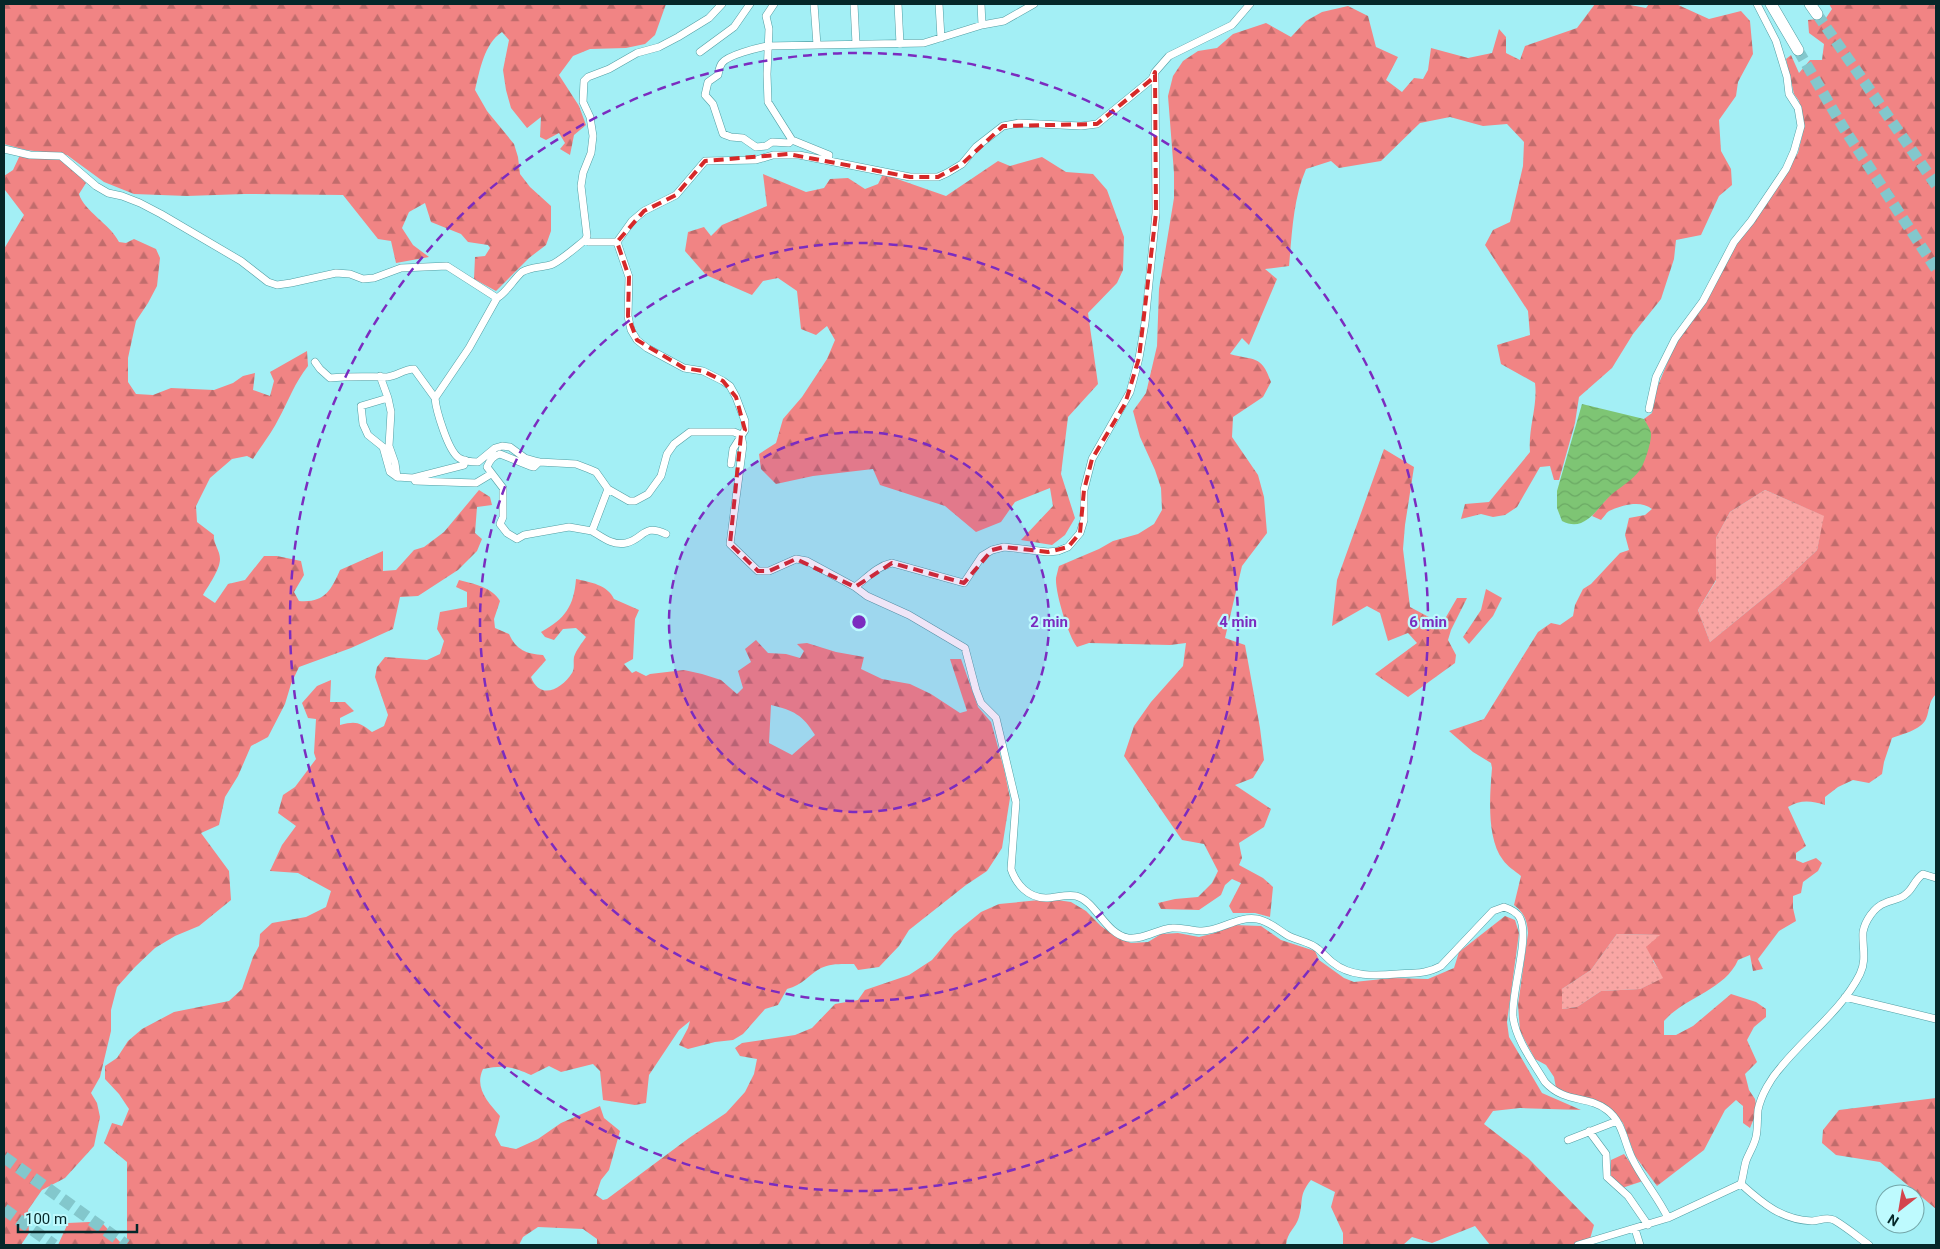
<svg xmlns="http://www.w3.org/2000/svg" width="1940" height="1249" viewBox="0 0 1940 1249" font-family="Roboto,sans-serif">
<style>
.grass{fill:url(#grass-dots)}
.forest{fill:url(#forest-firs);fill-rule:evenodd}
.water{fill:url(#water-waves)}
.lines{fill:none;stroke-linecap:round;stroke-linejoin:round}
.trunk-tunnel{stroke:#83c7cc;stroke-width:11;stroke-dasharray:11 5.5;stroke-linecap:butt}
.motorway-tunnel{stroke:#83c7cc;stroke-width:12;stroke-dasharray:12 6;stroke-linecap:butt}
.minor-casing{stroke:#529ea3;stroke-width:8}
.trunk-casing{stroke:#529ea3;stroke-width:12}
.minor{stroke:#fff;stroke-width:7}
.trunk{stroke:#fff;stroke-width:11}
.marked{fill:none;stroke:#d62828;stroke-width:4;stroke-dasharray:10 6;stroke-linejoin:round}
.ring{fill:none;stroke:#7b2cbf;stroke-width:2.5;stroke-dasharray:9 6}
.centre{fill:#7b2cbf;stroke:#befafe;stroke-width:2.5}
.ring-label{font-size:15px;text-anchor:middle;font-weight:bold;fill:#7b2cbf;stroke:#befafe;stroke-width:4.5;stroke-linejoin:round;paint-order:stroke}
</style>
<defs>
<pattern id="grass-dots" width="8" height="8" patternUnits="userSpaceOnUse" patternTransform="scale(1.25)"><rect width="8" height="8" fill="#f9a6a4"/><path d="M2 2h.1M6 6h.1" fill="none" stroke="#d48f8d" stroke-width="1.8" stroke-linecap="round"/></pattern>
<pattern id="forest-firs" width="22" height="20" patternUnits="userSpaceOnUse" patternTransform="scale(1.25)"><rect width="22" height="20" fill="#f18484"/><path d="M5 1l3.5 6h-7zM16 11l3.5 6h-7z" fill="#c16c6c"/></pattern>
<pattern id="water-waves" width="16" height="10" patternUnits="userSpaceOnUse" patternTransform="scale(1.25)"><rect width="16" height="10" fill="#7ec574"/><path d="M0 5q4-4 8 0t8 0" fill="none" stroke="#6ba964"/></pattern>
</defs>
<rect width="100%" height="100%" fill="#a3eff5"/>
<path class="grass" d="M1765 490 1825 516 1817 550 1782 583 1710 642 1698 610 1716 581V538L1730 512Z
M1617 934 1660 935 1653 961 1664 978 1640 989 1601 991 1577 1007 1562 1009V989L1591 970Z"/>
<path class="forest" d="M4 4H666L655 35 645 44 626 48 590 49 573 56 559 75 579 106 586 125 574 135 570 155 560 149 565 143 559 133 546 140 540 137 541 117 527 128 511 108 506 90 503 70 509 40 502 32C484 44 480 70 475 90L487 111 514 144 518 157 520 174 530 187 551 206V231L546 245 529 258 496 291 474 279 475 257 485 256 490 248 488 245 468 242 461 234 431 222 425 203 409 212 402 228 413 245 429 257 396 263 391 241 378 239 343 195 244 194 187 196 134 194 104 182 67 155 26 150 4 144Z
M1595 4H1625L1646 8 1649 4H1676L1709 19 1741 11 1750 21 1753 54 1738 82 1736 96 1719 120 1721 151 1731 169 1732 185 1719 196 1701 235 1676 240 1674 259 1661 299 1633 334 1612 368 1579 397 1575 423 1559 480H1554L1550 466 1540 467 1517 507 1505 515 1493 517 1481 514 1461 519 1465 504 1489 502 1530 452C1528 428 1538 406 1535 383L1501 364 1497 345 1530 335 1528 311 1485 245 1493 230 1510 222 1523 166 1524 142 1507 124 1483 126 1450 117 1420 123 1381 161 1339 168 1331 161 1306 169C1293 199 1292 234 1289 266L1265 269 1277 279 1249 345 1242 338 1230 354C1254 361 1261 354 1271 382L1263 397 1233 417 1232 437 1258 475 1264 497 1267 533 1242 566 1225 638 1245 645 1260 728 1264 760 1253 778 1235 785 1271 809 1264 827 1239 843 1242 858 1239 865 1263 878 1273 887 1270 917 1255 913H1233L1229 906 1241 883 1232 879 1225 885 1221 895 1199 910 1161 909 1158 903 1175 899 1198 897 1212 883 1218 871 1204 844 1182 840 1124 756 1134 726 1151 702 1183 666 1186 643 1170 645 1089 643 1077 647C1068 635 1055 592 1056 578 1057 574 1058 569 1059 566L1099 549 1113 541 1138 534 1154 524 1162 510 1161 488 1155 470 1140 437 1133 411 1146 393 1157 346 1159 289 1174 198V173L1168 96 1173 76 1183 61 1198 51 1217 48 1233 34 1266 23 1291 37 1306 21 1322 12 1348 6 1368 16 1376 47 1398 57 1386 80 1402 92 1414 78 1423 79 1428 70 1431 48 1468 58 1492 53 1499 29 1506 37V53L1520 60 1525 46 1577 28Z
M1829 4H1936V694C1928 702 1930 709 1926 719 1921 730 1902 734 1892 738L1884 762 1882 774 1869 783 1853 780 1838 787 1825 797V805C1812 801 1801 799 1788 807L1806 846 1796 853V860L1803 863 1816 858 1822 863 1818 871 1803 882 1801 893 1793 896V908L1796 921 1779 931 1758 959 1763 969 1753 971 1750 955 1738 960C1725 990 1685 997 1664 1021V1035H1676L1693 1026 1731 994 1756 1002 1766 1009V1017L1754 1027 1747 1040 1757 1062 1745 1074 1749 1090 1755 1099 1757 1111 1750 1128 1743 1123V1106L1736 1100 1725 1110 1704 1150 1657 1186 1635 1156 1623 1123 1614 1113 1567 1095 1556 1088 1554 1077 1546 1065 1535 1059 1520 1031 1518 1005 1528 933C1527 919 1524 913 1514 905L1521 876C1515 871 1507 866 1503 860 1486 838 1490 794 1492 768L1491 763 1473 752 1449 731 1484 719 1538 632 1551 623 1560 625 1573 616 1575 605 1583 589 1591 584 1620 553 1629 550 1625 535 1629 518 1645 515 1652 509C1641 500 1622 505 1609 511 1606 513 1604 517 1601 520L1592 516 1610 495 1651 434 1644 419 1652 413 1657 388 1677 339 1732 251 1798 153 1803 132V121L1799 101 1794 94 1786 59 1791 55 1799 73 1810 60H1822L1824 44 1809 33 1808 20 1826 18 1832 9ZM1765 490 1824 516 1817 550 1782 583 1710 642 1698 610 1716 580V538L1730 512ZM1617 934 1660 935 1646 947 1663 978 1640 989 1601 991 1577 1007 1562 1009V989L1591 970Z
M20 155 35 159 51 158 64 161 86 183 79 194C84 211 110 224 119 242L126 243 134 239 156 249 160 258 157 286 148 303 136 321 128 358V382L136 394 153 395 171 388 214 390 233 383 243 376 255 373 253 390 270 396 274 381 270 372 307 351 308 366C295 382 288 402 278 420 271 434 261 446 253 459L247 456 232 459 210 478 196 506 197 522 214 535C213 544 220 550 220 559 220 570 208 586 203 595L215 603 228 584 245 580 264 556H277L301 561 304 575 294 592 299 601C324 603 331 591 340 570L383 551V571L396 570 414 550 424 547 444 532 479 490 490 497 492 505 477 507 475 533 482 539 477 551 458 570 418 596 400 597 393 629 351 648 299 667 291 684 285 704 268 737 251 746 238 776 225 797 219 825 201 833 229 871 231 900 199 926 175 936 155 948 135 967 117 987 111 1010V1031L100 1077 91 1093 97 1103 100 1117 94 1146 65 1178 42 1190 28 1210 29 1233 21 1245H4V249L24 215 5 190 4 176 13 170Z
M1042 157 1066 172 1093 174 1107 190 1124 237 1123 270 1117 283 1088 313 1098 384 1068 417 1061 474 1075 518 1065 535 1052 545 1021 540 1053 506 1050 488 1015 502 1001 522 976 532 945 506 880 485 873 469 813 476 776 484 761 469 759 454 776 443 783 419 802 397 827 359 835 340 827 326 816 335 801 329 797 291 778 278 763 281 752 295 706 275 685 251 688 232 704 227 711 236 722 225 767 206 763 174 806 192 824 188 830 179 848 178 865 189 878 184 883 174 946 196 998 161 1010 166Z
M1384 449 1414 467 1405 525 1403 549 1410 607 1442 624 1457 598H1467L1451 630 1448 640 1456 655 1455 663 1408 697 1375 674 1417 643 1408 633 1388 641 1380 613 1367 606 1332 626 1337 580Z
M576 579C590 582 608 585 614 599L639 610 635 619 633 659 624 664 632 673 636 671 646 676 650 674 684 670 702 674 721 680 737 694 743 688 738 671 751 662 745 649 756 640 768 653 786 654 800 658 804 651 797 644 807 643 836 652 864 657 861 669 882 679 910 684 931 694 960 713 967 711 950 659H961L978 707 991 722 1004 769 1010 798 1002 848 987 871 966 885 909 930 899 946 879 967 858 970 854 964C843 964 831 963 821 968 808 975 803 985 787 989L778 1005 765 1009 743 1034 733 1040 715 1042 688 1049 679 1045 688 1028 690 1021 679 1030 649 1075 646 1103 635 1105 603 1100 600 1071 593 1064 561 1072 549 1066 531 1075C511 1066 504 1065 483 1069 474 1088 488 1102 500 1116L495 1135 501 1146 516 1149 538 1139 561 1123 600 1106 604 1118 620 1131 609 1170 601 1180 596 1195 603 1200 607 1199 689 1138 726 1113 745 1092 754 1074 757 1059 740 1056 735 1048 742 1043 795 1035 812 1028 835 1004 858 1000 865 990 909 975 932 960 954 934 981 912 999 904 1050 899 1071 902 1086 911 1101 926 1118 938 1131 943 1148 942 1161 934 1178 933 1199 937 1215 933 1234 925 1261 926 1281 940 1315 951 1319 960 1344 978 1354 982 1392 978 1428 979 1454 968 1459 952 1505 916 1515 920 1519 933 1507 1022 1509 1037 1542 1093 1581 1110 1520 1108 1493 1111 1484 1124 1528 1158 1594 1225 1590 1239 1577 1243 1574 1245H1490L1475 1226 1432 1243 1412 1237 1403 1245H1343V1233L1331 1207 1335 1192 1311 1180C1298 1196 1304 1200 1299 1217 1296 1228 1287 1232 1286 1245H597V1239L583 1229 538 1227 523 1237 519 1245H58L68 1223 89 1222 103 1224 120 1242 127 1240V1162L104 1143 112 1123 122 1126 129 1109 119 1094 105 1079V1066L117 1058 128 1041 142 1029 174 1012 229 1001 242 989 253 957 259 946 260 934 272 923 306 917 326 907 331 891 298 873 270 871 282 845 296 826 278 813 283 795 295 787 316 759 314 753 316 719 308 718 302 703 317 686 331 680 330 702H345L354 711 340 718V725C356 721 359 722 372 732L384 726 388 715 375 677 377 667 385 657 427 660 440 654 444 641 437 629 440 612 467 607V592L456 587 459 580C474 584 492 587 500 601L494 619 495 628 509 634C516 650 527 654 543 655L546 660 531 677C540 701 562 689 572 673 575 668 573 663 574 657 576 650 582 643 586 637L576 628 563 629 554 640 545 637 541 632C565 619 574 606 576 579ZM771 705C793 710 803 715 815 735L792 755 769 743Z
M1486 589 1502 598 1493 616 1469 644 1463 637 1481 610Z
M1936 1098V1209L1880 1162 1836 1155 1822 1143 1823 1130 1839 1110Z
M1624 1154 1643 1181 1622 1188 1610 1175 1611 1160Z"/>
<path class="water" d="M1582 404 1644 419C1646 423 1650 428 1651 433 1652 440 1645 463 1640 470 1633 480 1620 487 1611 495 1596 509 1585 533 1562 521L1557 508V491Z"/>
<g class="lines">
<path class="trunk-tunnel" d="M1817 14 1936 185
M1798 50 1843 127 1936 269"/>
<path class="motorway-tunnel" d="M4 1157 126 1245
M4 1209 54 1245"/>
<defs>
<path id="minor" d="M722 4 709 18 678 37 659 47 637 53 609 69 588 77 584 81 583 102 590 117 593 136 591 153 583 173 581 186 587 236 585 240C575 248 564 258 553 264 543 268 532 266 522 272 513 280 507 292 497 298L469 348 435 398C436 410 448 451 459 458 464 461 472 462 478 462L495 448 502 446 510 447 525 458 539 462 576 464 589 469 596 472 608 489 629 501H635L648 494 661 476 667 454 674 444 690 432H734L741 435
M774 4 766 16 769 29 767 74 768 102 792 140 829 155 828 160
M814 4 817 45
M854 4 856 44
M898 4 900 44
M939 4 941 38
M981 4 982 25
M700 52 734 27 750 4
M792 140 789 143 772 142 766 146 756 147 743 138 731 137 723 134 713 104 705 95 708 82 718 75C719 71 719 67 722 63 728 55 757 48 767 46L924 43 982 25 1004 21 1034 4
M4 149 30 155 61 156 96 186 108 193 122 196 140 203 161 214 241 261 268 282 277 285 291 283 336 273 350 274 363 279 374 278 401 268 447 266 497 298
M585 240 589 242H617L632 221 644 211 676 195 705 161 756 160 773 155H799L910 177H938L947 173 962 164 976 147 1003 126 1019 123 1081 126 1097 124 1152 79 1155 72 1169 56 1232 25 1250 4
M617 242 629 277 628 316 631 330 637 340 647 348 684 368 703 371 723 381 730 386 736 397 745 421V430L733 449 731 464
M315 362 320 369 330 378C350 376 368 377 387 377 397 376 404 369 414 369L435 398
M380 376 388 398 391 412 389 446 395 463 397 477 413 478 464 465 465 460
M388 398 361 406 363 424 368 435 383 447 390 472 397 477
M1649 409 1656 377 1675 339 1703 301 1734 242 1751 221 1786 169 1794 151 1801 126 1798 108 1789 94 1787 77 1776 41 1757 4
M741 435 743 445 730 544 758 571H769L796 559 807 561 855 587 867 596 909 615 965 648 976 690 981 703 996 718 1016 802 1011 869C1016 884 1028 898 1046 898 1055 898 1066 894 1076 896 1096 901 1105 934 1128 938 1144 940 1157 929 1172 928 1182 927 1192 931 1202 931 1221 931 1237 916 1257 919 1269 921 1277 929 1287 935 1297 941 1309 941 1318 949 1323 953 1327 958 1332 962 1350 977 1375 976 1397 974 1413 973 1427 974 1441 966L1493 911 1504 907C1510 909 1517 912 1520 918 1530 938 1511 992 1513 1017 1516 1040 1533 1062 1545 1082 1565 1104 1588 1095 1607 1110 1623 1122 1624 1142 1632 1158 1642 1179 1658 1197 1668 1218
M539 462 534 467 530 466 500 454C493 456 490 460 487 467L503 488V517L500 524 507 533 517 539 524 535 569 527 592 531
M414 478 415 481 476 483 491 474
M608 489 592 531C602 537 613 546 626 543 644 539 643 523 666 534
M855 587C867 578 877 566 892 563L964 583 982 556 992 550 1004 547 1048 552 1058 551 1068 547 1080 533 1084 520V490L1092 459 1130 392 1139 358 1145 323 1156 213 1155 75
M1845 997 1936 1019
M1589 1131 1606 1154 1607 1177 1628 1196 1648 1225
M1568 1140 1617 1121
M1741 1184C1743 1177 1744 1168 1746 1161 1749 1153 1754 1146 1756 1137 1758 1128 1757 1119 1758 1110 1761 1095 1771 1078 1781 1067 1807 1035 1842 1010 1860 974 1867 960 1862 946 1863 932 1865 921 1874 907 1885 903 1892 899 1900 900 1906 894 1913 889 1915 879 1923 874L1936 878
M1741 1184C1762 1203 1782 1220 1812 1221 1819 1221 1826 1216 1834 1220 1846 1227 1858 1237 1869 1245
M1635 1229 1640 1245
M1578 1245 1668 1218 1741 1184"/>
<path id="trunk" d="M1771 4 1798 50
M1810 4 1817 14"/>
</defs>
<use href="#minor" class="minor-casing"/>
<use href="#trunk" class="trunk-casing"/>
<use href="#minor" class="minor"/>
<use href="#trunk" class="trunk"/>
</g>
<path class="marked" d="M1155 72 1156 213 1139 358 1125 404 1092 459 1084 490 1080 533 1068 547 1048 552 1004 547 992 550 964 583 892 563 855 587 796 559 769 571H758L730 544 741 435 745 430 736 397 723 381 703 371 684 368 637 340 628 316 629 277 617 242 644 211 676 195 705 161 788 154 910 177H938L962 164 1003 126 1097 124 1152 79Z"/>
<circle cx="859" cy="622" r="190" fill="#7b2cbf" fill-opacity=".12"/>
<g class="ring">
<circle cx="859" cy="622" r="190"/>
<circle cx="859" cy="622" r="379"/>
<circle cx="859" cy="622" r="569"/>
</g>
<circle cx="859" cy="622" r="8" class="centre"/>
<g class="ring-label">
<text x="1049" y="627">2 min</text>
<text x="1238" y="627">4 min</text>
<text x="1428" y="627">6 min</text>
</g>
<rect width="1940" height="1249" fill="none" stroke="#052729" stroke-width="10"/>
<g transform="translate(1900 1209) rotate(211)"><circle r="24" fill="#befafe" stroke="#74a6a9"/>
<path d="M0-4L9 19L0 12L-9 19Z" fill="#d4444d"/>
<text y="-8" font-size="14" font-weight="bold" text-anchor="middle" fill="#052729">N</text>
</g>
<path d="M18 1224v8h119v-8" fill="none" stroke="#052729" stroke-width="2.5"/>
<text x="25" y="1224" font-size="15" fill="#052729" stroke="#befafe" stroke-width="4" paint-order="stroke">100 m</text>
</svg>
